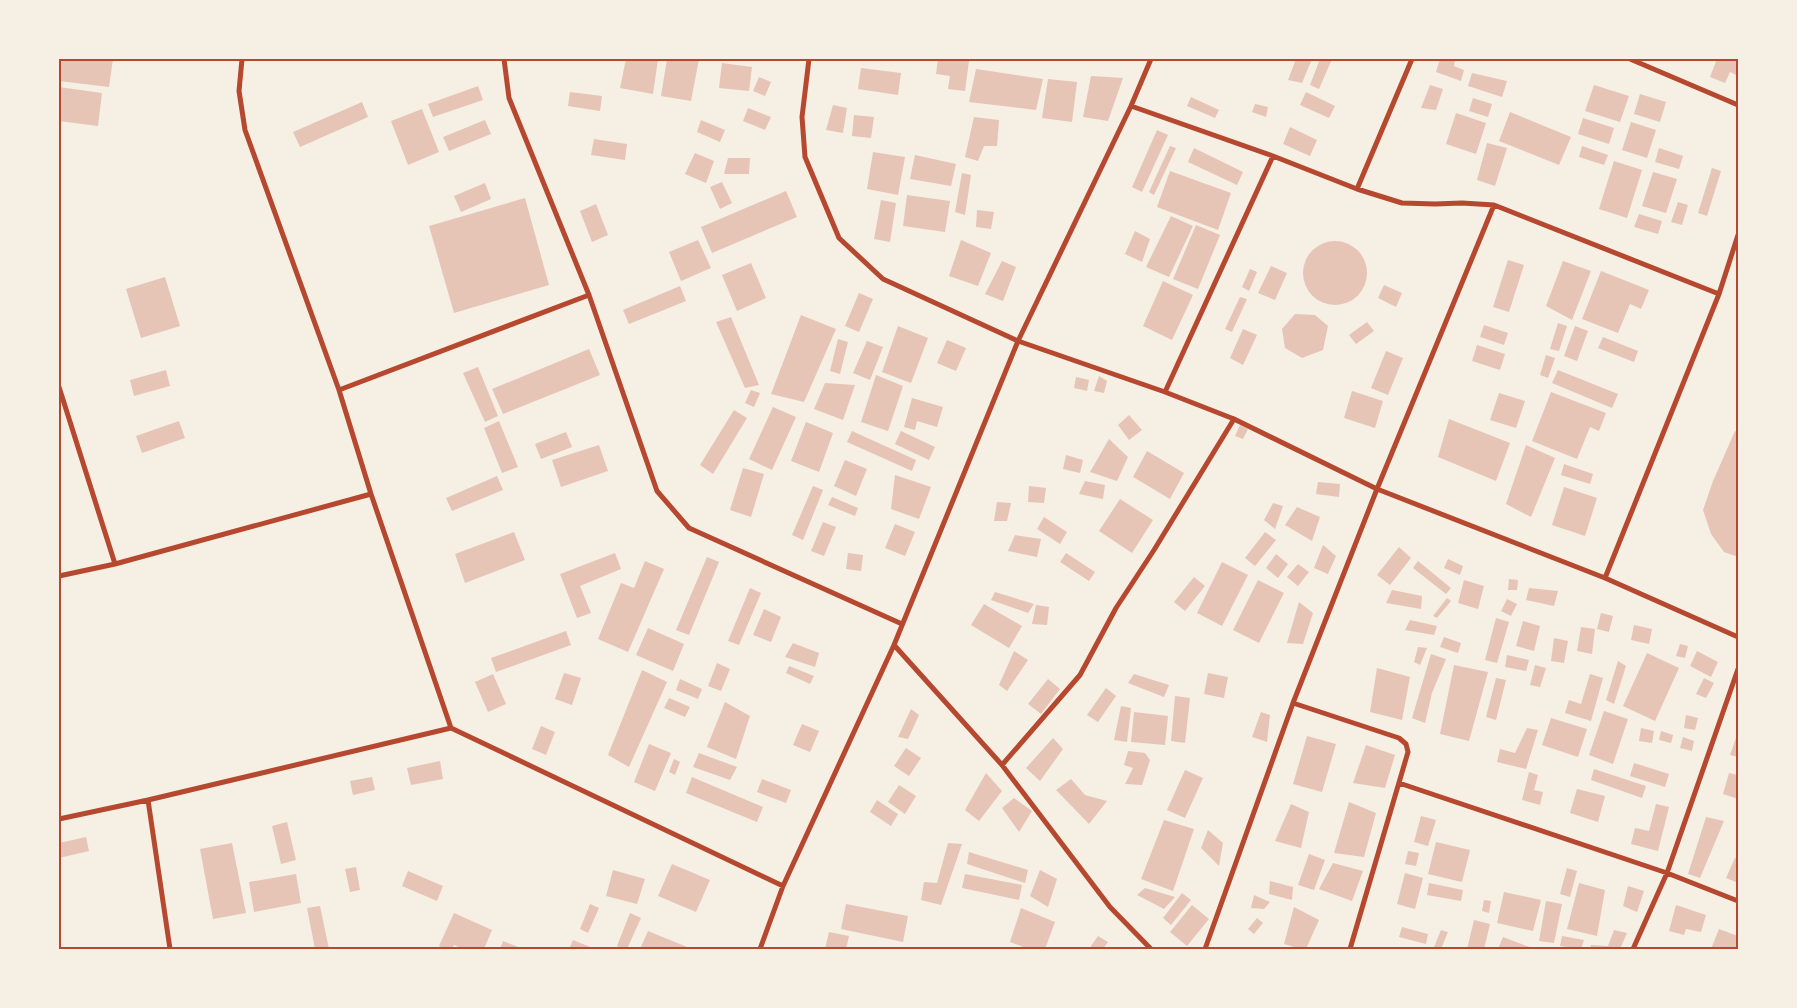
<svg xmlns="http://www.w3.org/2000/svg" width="1797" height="1008" viewBox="0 0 1797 1008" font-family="Barlow,sans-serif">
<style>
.building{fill:#e6c5b7}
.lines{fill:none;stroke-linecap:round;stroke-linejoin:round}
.minor{stroke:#b5482f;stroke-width:5}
.neatline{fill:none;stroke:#b5482f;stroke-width:2}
</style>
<rect width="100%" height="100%" fill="#f6efe4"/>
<path class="building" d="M59 59H113L109 87 59 81Z
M626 59H658L653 94 620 88Z
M667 59H699L691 101 661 96Z
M938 59 969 61 965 91 948 89 950 76 936 74Z
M1296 59H1312L1302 83 1288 80Z
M1320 59H1332L1319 89 1310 85Z
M1440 59H1455L1454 66 1464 70 1461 81 1436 72Z
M1717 59H1738V76L1730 72 1725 83 1710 77Z
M722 63 752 67 749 91 719 88Z
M861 68 901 73 898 95 858 89Z
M976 69 1043 79 1036 110 969 102Z
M1472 73 1507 81 1502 97 1468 86Z
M1091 76 1123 78 1108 121 1083 117Z
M759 77 771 82 765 96 753 91Z
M1048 79 1077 82 1072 122 1042 118Z
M1430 85 1443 89 1436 110 1421 108Z
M1594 85 1629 96 1620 122 1585 111Z
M478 86 483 100 433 117 428 104Z
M59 87 102 93 98 126 59 121Z
M570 92 602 96 600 111 568 106Z
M1306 92 1335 106 1329 118 1300 105Z
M1640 94 1666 102 1660 122 1634 114Z
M1191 97 1219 110 1215 118 1187 106Z
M1473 98 1492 104 1488 117 1469 111Z
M362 102 368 117 300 147 293 132Z
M1255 104 1268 107 1266 117 1252 112Z
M833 105 847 108 843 133 826 130Z
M748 108 771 117 765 130 743 121Z
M422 109 439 152 408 165 391 121Z
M1510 112 1571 137 1559 165 1499 141Z
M1456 113 1486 123 1476 154 1446 144Z
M854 115 874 117 871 138 852 136Z
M974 117 999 120 997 146H984L978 161 965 157Z
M1583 118 1614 128 1609 144 1578 134Z
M485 120 491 134 449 151 443 137Z
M701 120 725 130 720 142 697 132Z
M1631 122 1656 130 1647 158 1622 150Z
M1290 127 1317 140 1310 156 1283 144Z
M1157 130 1168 135 1142 192 1132 187Z
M594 139 627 144 625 160 591 155Z
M1487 143 1507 148 1495 186 1477 180Z
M1170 146 1176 148 1154 195 1149 192Z
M1582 146 1608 155 1604 165 1579 157Z
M1194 148 1243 172 1237 185 1188 162Z
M1659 148 1683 156 1679 169 1655 162Z
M873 152 905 157 898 195 867 189Z
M695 153 714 161 706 183 685 174Z
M915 155 956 164 951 186 910 179Z
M728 158H750L749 174H724Z
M1614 161 1642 170 1627 218 1599 209Z
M1712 168 1721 171 1707 216 1698 213Z
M1170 171 1231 193 1218 230 1157 207Z
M1653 172 1677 179 1666 213 1642 206Z
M962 173 971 175 965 215 955 212Z
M722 182 732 203 720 209 710 187Z
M485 183 491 199 461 212 454 196Z
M786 191 797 217 712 253 701 227Z
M907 195 950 201 945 232 903 226Z
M525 198 549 285 454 313 429 226Z
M881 200 896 203 890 242 874 239Z
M1678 202 1688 205 1682 225 1671 222Z
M596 204 608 235 592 242 580 211Z
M977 210 994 212 991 229 976 227Z
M1639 214 1662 221 1658 234 1634 227Z
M1171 216 1193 226 1169 277 1146 267Z
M1196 225 1220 235 1198 289 1173 279Z
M1135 231 1150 239 1142 262 1125 254Z
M698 240 711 268 681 281 669 252Z
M961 240 991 253 978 286 949 276Z
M1303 273a32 32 0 1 1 64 0a32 32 0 1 1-64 0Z
M1508 260 1524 265 1509 312 1493 307Z
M1002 261 1016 267 1003 301 985 294Z
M1563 261 1591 271 1572 320 1546 306Z
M751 263 766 298 737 311 722 275Z
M1271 266 1287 273 1275 300 1258 293Z
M1250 269 1257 272 1249 291 1242 287Z
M1601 271 1649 290 1641 309 1630 304 1618 333 1582 319Z
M165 277 180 326 141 338 126 289Z
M1163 281 1193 295 1172 340 1143 326Z
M1384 285 1402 293 1396 307 1378 298Z
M680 286 686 301 629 324 623 310Z
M859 293 873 299 859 332 845 326Z
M1240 297 1247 299 1232 332 1225 329Z
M1295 314 1315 315 1328 326 1323 350 1302 358 1285 348 1282 329Z
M801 315 836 329 804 402 771 394Z
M731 317 759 385 745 388 716 322Z
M1367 322 1374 331 1356 344 1349 335Z
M1558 323 1567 326 1559 351 1550 349Z
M1484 325 1508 333 1504 345 1480 337Z
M898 326 928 338 911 383 882 372Z
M1575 326 1588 331 1577 361 1564 356Z
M1243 329 1257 335 1243 365 1230 358Z
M1603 337 1638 351 1634 362 1598 348Z
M838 339 848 342 840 374 830 371Z
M947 340 966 348 956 371 937 363Z
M867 341 883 347 870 380 853 373Z
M1477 345 1505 354 1500 370 1472 361Z
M589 349 600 375 503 414 492 389Z
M1386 351 1403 358 1388 395 1371 388Z
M1546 355 1555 358 1548 378 1540 375Z
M478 367 498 416 485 422 463 373Z
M166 370 170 386 134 396 130 380Z
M1558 370 1618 394 1612 408 1552 383Z
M876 375 903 386 888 431 861 422Z
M1099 376 1107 381 1104 393 1094 391Z
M1076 377 1089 380 1087 391 1074 388Z
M825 383 855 385 843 420 814 409Z
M751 390 760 393 754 407 745 403Z
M1352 391 1383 401 1375 428 1344 418Z
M1551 392 1606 413 1599 431 1590 427 1577 459 1532 441Z
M1499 393 1525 401 1516 428 1490 420Z
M912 398 943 407 937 427 917 421 915 430 904 427Z
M773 407 796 417 772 470 749 459Z
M734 410 747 418 713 474 700 465Z
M1129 415 1142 430 1129 440 1118 425Z
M1449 419 1510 443 1496 481 1438 457Z
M179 421 185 438 142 453 136 436Z
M499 421 518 467 502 473 484 428Z
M806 422 833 433 819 472 791 461Z
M1240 425 1248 429 1243 439 1235 436Z
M852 431 916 460 912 471 847 442Z
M901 431 935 447 929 460 895 444Z
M1735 431 1738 432V557L1724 552 1711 534 1703 510 1713 481Z
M566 432 572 447 541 459 535 444Z
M1109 439 1128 457 1117 481 1090 472Z
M599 445 608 471 561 487 552 460Z
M1526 445 1555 458 1531 517 1506 504Z
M1147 451 1184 473 1170 499 1133 477Z
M1066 455 1083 460 1080 473 1063 469Z
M845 460 867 469 856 496 834 486Z
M1564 464 1593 474 1590 484 1561 475Z
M743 468 764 474 751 517 730 510Z
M895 475 931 487 919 519 891 509Z
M497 476 503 490 452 511 446 498Z
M1085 481 1105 485 1103 499 1079 494Z
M1318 482 1340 484 1339 497 1316 494Z
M813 486 823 490 803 540 792 535Z
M1029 486 1046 488 1044 503 1028 502Z
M1564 487 1597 498 1585 536 1552 525Z
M832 497 858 508 855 516 828 505Z
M1120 499 1153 520 1132 553 1099 531Z
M997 502 1011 503 1007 521H994Z
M1273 503 1283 506 1275 529 1264 520Z
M1297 507 1320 517 1312 541 1285 525Z
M1044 517 1067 532 1060 544 1037 529Z
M823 522 836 527 824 556 811 551Z
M895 524 915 532 905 556 885 548Z
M514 532 525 560 465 583 455 554Z
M1265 532 1276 540 1255 566 1245 558Z
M1015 535 1041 539 1037 557 1008 551Z
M1323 545 1336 556 1328 574 1314 568Z
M1399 547 1411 558 1390 585 1377 575Z
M615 553 621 569 580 586 591 613 577 618 560 574Z
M848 553 863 555 861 571 846 569Z
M1066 553 1095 572 1089 581 1060 562Z
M1276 554 1288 564 1278 578 1266 568Z
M707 557 719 562 689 635 676 630Z
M1448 559 1463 566 1460 575 1444 568Z
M645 561 664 569 628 652 598 639 621 583 634 588Z
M1418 561 1451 588 1446 594 1413 568Z
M1222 562 1248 575 1222 626 1197 613Z
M1298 564 1309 572 1298 586 1287 577Z
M1194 577 1205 586 1185 611 1174 602Z
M1509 579 1518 580 1517 590H1508Z
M1258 580 1284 593 1259 643 1233 630Z
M1464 580 1484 586 1478 609 1458 603Z
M750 588 761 593 739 645 728 641Z
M1529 588 1558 591 1554 606 1526 600Z
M1392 590 1422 596 1421 609 1386 603Z
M995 592 1034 604 1028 613 991 600Z
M1447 598 1451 601 1437 618 1433 616Z
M1507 599 1517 604 1511 616 1501 611Z
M1299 602 1313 613 1303 644 1287 643Z
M984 604 1022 626 1009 648 971 625Z
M1036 605 1049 607 1047 625 1032 624Z
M764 609 781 617 771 642 753 635Z
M1601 613 1613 616 1609 632 1597 629Z
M1496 618 1509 622 1497 663 1485 660Z
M1410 620 1437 626 1434 635 1405 630Z
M1523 621 1540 626 1534 651 1516 646Z
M1634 625 1652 629 1649 644 1631 640Z
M1581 627 1595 629 1592 654 1577 651Z
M648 628 684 644 673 671 636 655Z
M566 631 571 645 496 672 491 658Z
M1444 637 1461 643 1458 653 1440 647Z
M1554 638 1568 641 1564 663 1551 661Z
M793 643 819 653 815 667 785 657Z
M1680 644 1688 646 1685 658 1676 656Z
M1418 647 1427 648 1420 665 1414 662Z
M1014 651 1028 660 1007 691 999 685Z
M1697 651 1718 662 1711 677 1690 666Z
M1647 653 1679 668 1655 721 1623 706Z
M1431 654 1446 659 1432 693 1425 723 1412 718Z
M1507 655 1529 660 1526 671 1505 667Z
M1618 661 1626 666 1614 704 1606 700Z
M717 663 730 669 721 691 708 686Z
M1454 665 1488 672 1469 741 1440 734Z
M1535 665 1546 668 1540 687 1530 685Z
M789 666 814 676 810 684 786 673Z
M1377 668 1410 677 1402 720 1370 712Z
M642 670 667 682 629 767 608 755Z
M564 673 581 678 572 705 555 699Z
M1208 673 1228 677 1224 698 1204 694Z
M493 674 506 704 488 712 475 682Z
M1134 674 1169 685 1164 697 1128 683Z
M1590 674 1603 678 1591 721 1565 713 1569 700 1581 704Z
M1496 678 1506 680 1496 720 1486 717Z
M1704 678 1714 683 1706 698 1696 694Z
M680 679 702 689 698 699 676 690Z
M1048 679 1060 689 1041 714 1028 704Z
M1106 688 1116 696 1098 722 1087 715Z
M1175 696 1190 698 1185 743 1171 741Z
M669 698 690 707 685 717 664 708Z
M725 702 750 716 736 759 707 747Z
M1121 706 1131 708 1127 742 1114 740Z
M911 709 919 715 908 739 898 737Z
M1604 711 1628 719 1613 764 1589 755Z
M1134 712 1168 716 1165 745 1131 742Z
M1261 712 1270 715 1267 742 1252 737Z
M1686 715 1698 718 1695 730 1684 728Z
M1551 718 1587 729 1578 757 1542 745Z
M802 724 819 731 810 752 793 745Z
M541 726 555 732 546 755 532 749Z
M1527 728 1538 730 1526 769 1497 762 1500 749 1515 753Z
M1641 728 1654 731 1652 743 1639 741Z
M1661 731 1673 735 1671 743 1659 740Z
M1738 732V757L1730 755Z
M1307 736 1336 744 1322 792 1293 784Z
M1683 737 1694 741 1692 751 1680 748Z
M1053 738 1063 749 1040 781 1026 768Z
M649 744 671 753 655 791 634 782Z
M1366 745 1395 755 1385 788 1353 783Z
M906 748 921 758 909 776 894 766Z
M1128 751 1145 753 1150 760 1142 785 1125 784 1133 768 1124 765Z
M699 753 737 767 730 780 693 767Z
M674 759 680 762 675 775 669 772Z
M440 761 443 779 411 785 407 768Z
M1634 763 1669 774 1665 787 1630 776Z
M1594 769 1646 786 1642 798 1591 780Z
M1185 770 1203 778 1185 818 1167 810Z
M1529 772 1538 775 1534 790 1543 792 1540 805 1522 800Z
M986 773 1002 791 979 821 965 810Z
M1729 773 1738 775V799L1723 794Z
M372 777 375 790 353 795 350 781Z
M692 777 763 807 757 822 686 793Z
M762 779 791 790 786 803 757 792Z
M1071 779 1085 795 1107 801 1089 824 1056 790Z
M899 785 916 796 905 814 888 802Z
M1577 789 1605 796 1598 822 1570 813Z
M1014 798 1032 811 1019 832 1002 808Z
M877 800 898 814 891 826 870 812Z
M1349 802 1376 813 1364 857 1334 853Z
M1291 804 1309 812 1301 848 1275 841Z
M1656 804 1669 807 1658 851 1631 844 1635 828 1649 831Z
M1421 816 1436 820 1428 846 1414 842Z
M1706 817 1724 821 1700 878 1688 874Z
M1164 820 1194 829 1173 891 1141 879Z
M287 822 296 860 281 864 272 826Z
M1208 830 1223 843 1219 866 1201 848Z
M86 837 89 851 59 858V843Z
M1436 842 1470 850 1462 882 1428 874Z
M232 843 246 913 213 919 200 849Z
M948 843 962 844 941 905 921 900 924 882 937 883Z
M1408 851 1419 853 1416 866 1405 864Z
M969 852 1028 870 1025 883 967 864Z
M1309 854 1325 860 1314 890 1298 885Z
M1735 858 1738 859V883L1726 878Z
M1333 863 1363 871 1352 901 1319 889Z
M672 864 710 880 696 912 658 896Z
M356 867 360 890 350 892 345 869Z
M1567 868 1577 871 1570 897 1560 894Z
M613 870 645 879 637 904 606 896Z
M1040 870 1057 879 1048 907 1030 896Z
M408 871 443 886 437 901 402 886Z
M1405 873 1423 878 1415 909 1397 904Z
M296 874 301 903 254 912 249 882Z
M965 874 1022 885 1019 900 962 888Z
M1270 881 1293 887 1292 900 1269 894Z
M1429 883 1463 890 1461 901 1427 895Z
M1579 883 1605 890 1597 936 1567 929Z
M1628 886 1644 891 1637 912 1623 906Z
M1145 888 1175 897 1164 909 1137 895Z
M1504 892 1541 900 1533 931 1497 923Z
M1182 893 1191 900 1171 925 1163 918Z
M1254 895 1270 902 1264 909 1251 908Z
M1484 900 1491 901 1489 913 1482 911Z
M1546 901 1562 904 1554 943 1539 941Z
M590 904 599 908 588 933 580 929Z
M846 904 908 916 903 942 841 929Z
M1192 905 1209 919 1187 946 1170 932Z
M1676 905 1706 915 1701 932 1686 929 1684 935 1669 931Z
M320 906 329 949H315L307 908Z
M1294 907 1319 920 1306 949H1301L1284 944Z
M1021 908 1055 922 1045 949H1029L1010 942Z
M454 913 492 930 484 949H463L454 945 452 949H446L439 946Z
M630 913 641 918 627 949H623L617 946Z
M1257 918 1263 923 1254 934 1248 929Z
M1474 920 1490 924 1484 949H1467Z
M1402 927 1428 934 1426 944 1399 937Z
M1719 929 1738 936V949H1711Z
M1441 930 1448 932 1441 949 1434 947Z
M1614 930 1627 933 1620 949H1590L1591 945 1608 946Z
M648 931 692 949H640Z
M829 932 849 936 846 949H825Z
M1098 936 1108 942 1103 949H1089Z
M1562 936 1584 940 1581 949 1560 946Z
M1503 937 1535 949H1498Z
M573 940 595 949H569Z
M503 941 523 949H500Z"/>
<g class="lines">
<path class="minor" d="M242 59 239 91 245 130 339 390 371 494 451 728
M504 59 509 98 589 295 657 491 689 528 902 624
M809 59 802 117 805 157 839 238 883 279 1018 341 1165 392 1234 419 1377 489 1605 578 1738 637
M1630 59 1738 105
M1131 106 1273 156 1357 189 1402 203 1435 204 1462 203 1494 205 1719 294
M1357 189 1412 59
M59 387 115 564
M339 390 589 295
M1165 392 1273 156
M59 576 115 564 371 494
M1605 578 1719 294 1738 235
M894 645 1002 765 1110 907 1151 949
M1293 703 1399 738 1406 744 1408 752 1350 949
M1002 765 1080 675 1116 608 1154 550 1234 419
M1399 783 1667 873 1738 901
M148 800 170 949
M59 819 148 800 451 728 783 886
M760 949 783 886 894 645 1018 341 1131 106 1151 59
M1205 949 1293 703 1377 489 1494 205
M1633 949 1667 873 1738 669"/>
</g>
<rect width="1797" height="1008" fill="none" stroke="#f6efe4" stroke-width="120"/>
<rect x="60" y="60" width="1677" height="888" class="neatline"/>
</svg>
